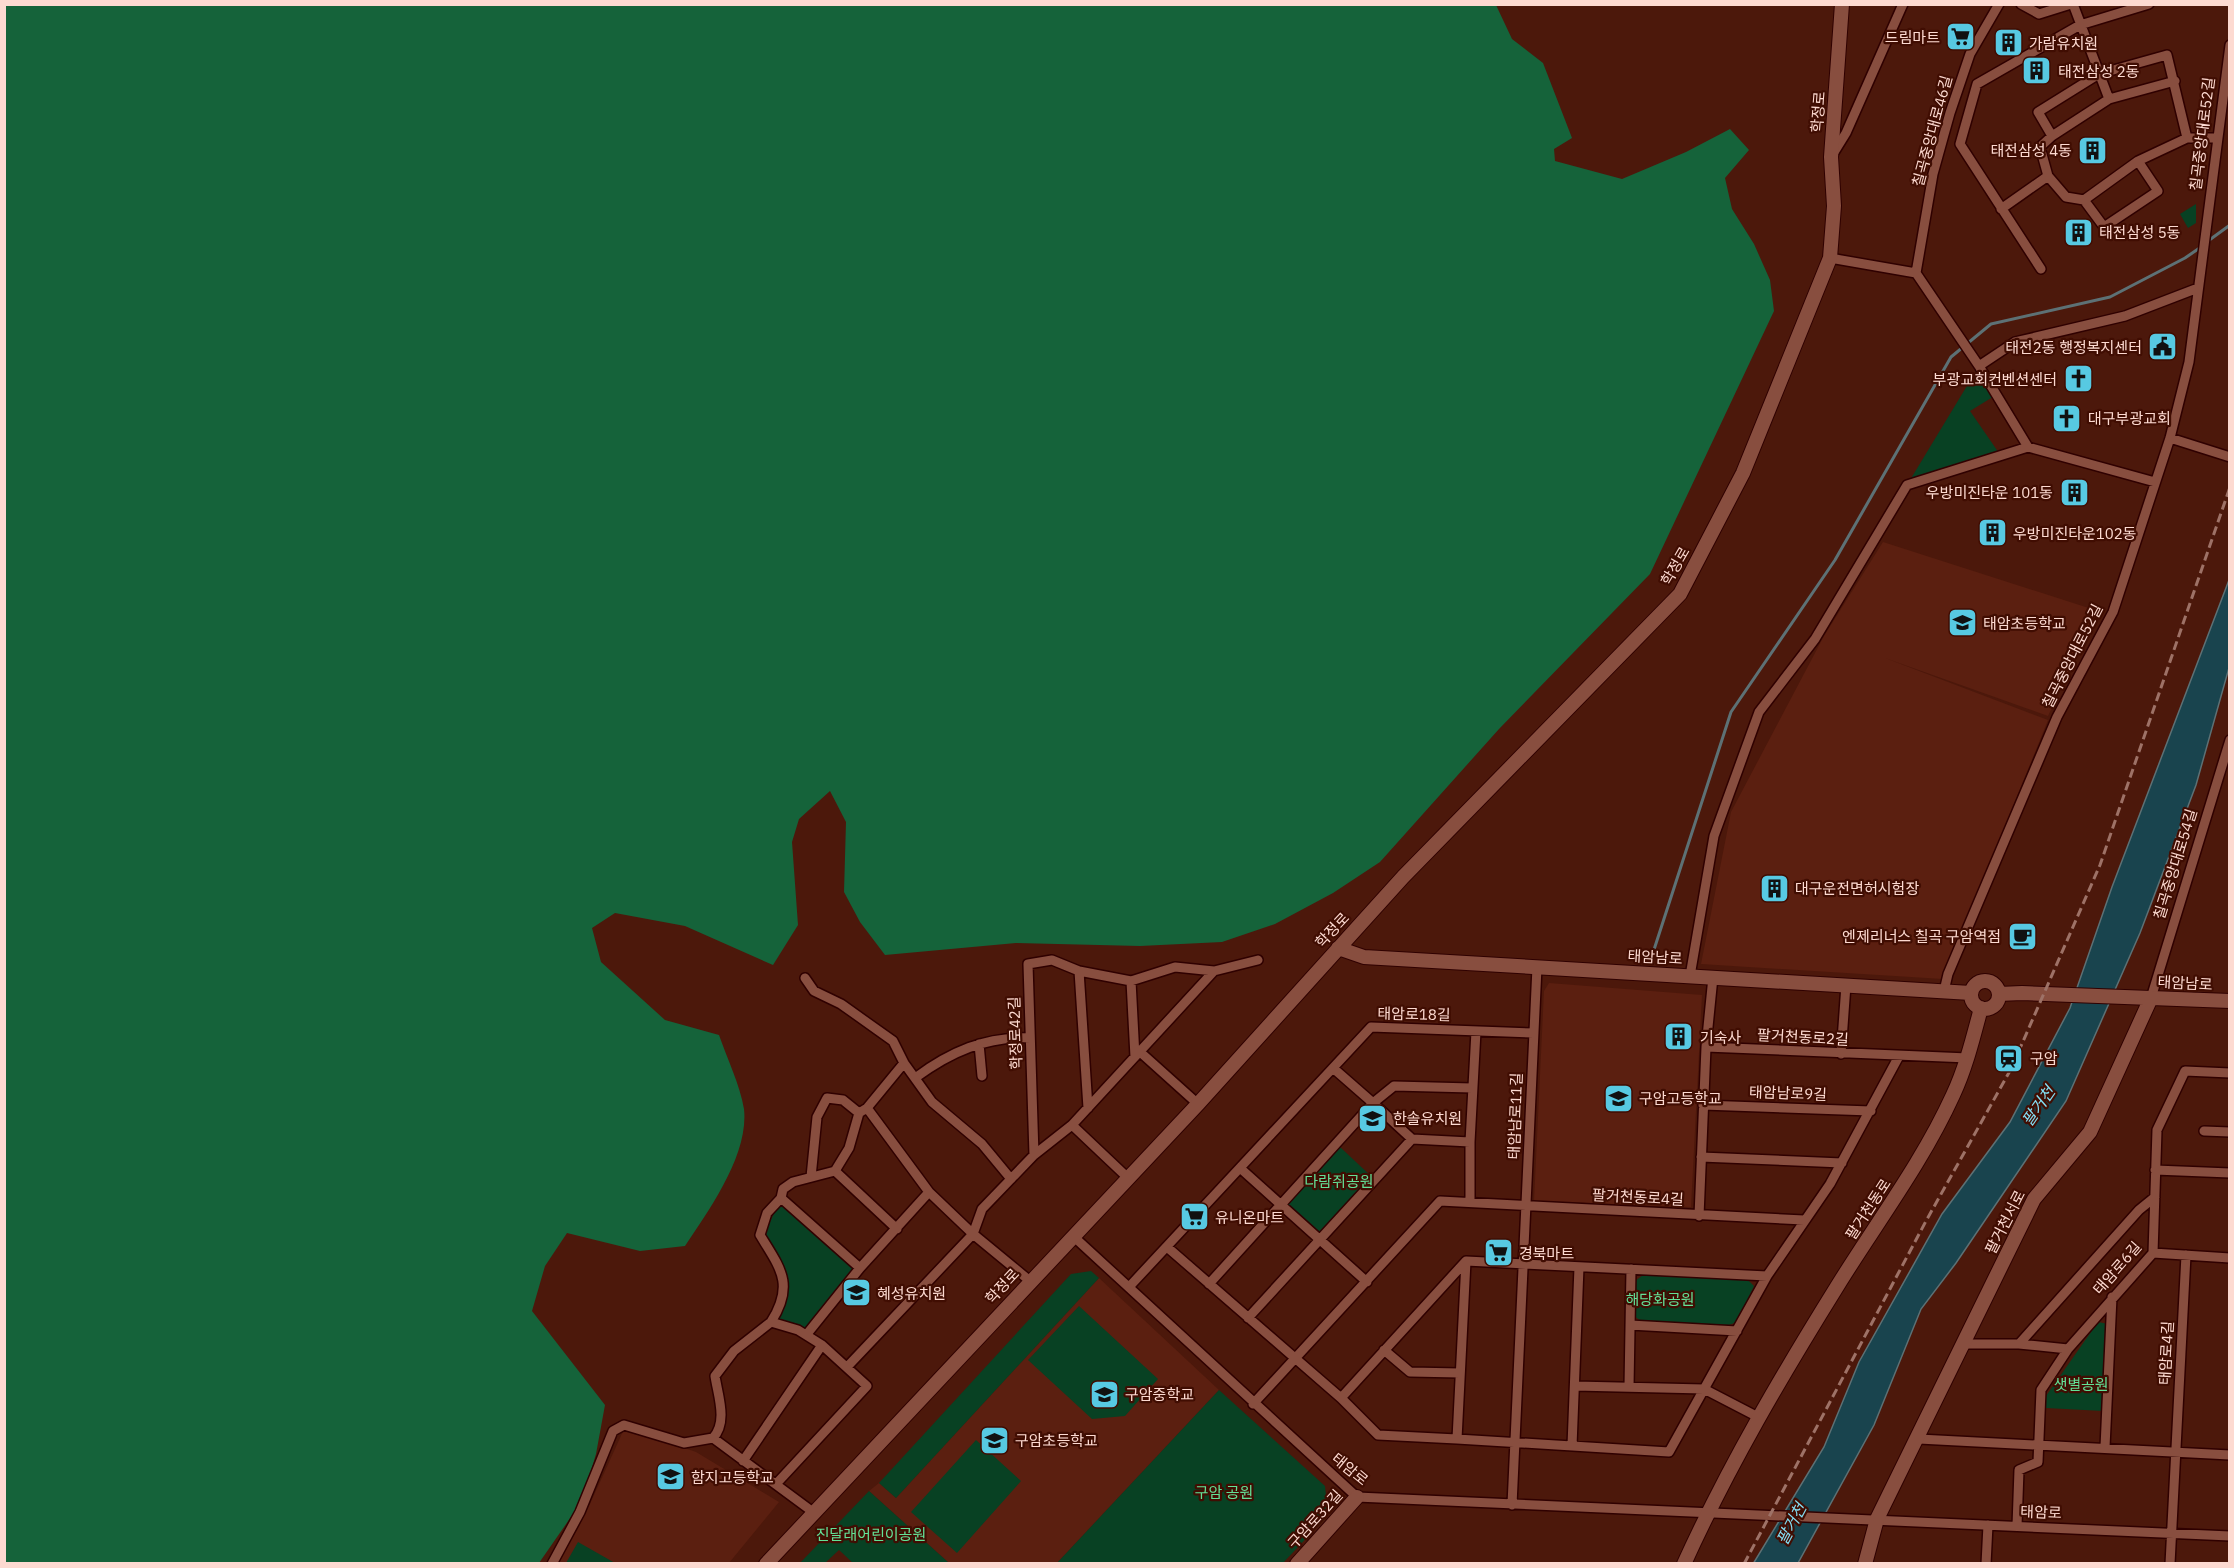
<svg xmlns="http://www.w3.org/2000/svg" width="2234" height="1568" viewBox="0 0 2234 1568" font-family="'IBM Plex Sans','Noto Sans KR',sans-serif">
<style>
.built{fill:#5b1f10}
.green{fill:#084123}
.forest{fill:#15633a}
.water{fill:#19444e;stroke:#5d7175;stroke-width:1.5}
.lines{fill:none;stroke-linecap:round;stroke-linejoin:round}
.stream{stroke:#5d7175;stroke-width:3}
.street-casing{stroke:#2f0000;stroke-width:12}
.secondary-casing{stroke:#2f0000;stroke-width:16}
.street{stroke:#884e3f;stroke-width:9}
.secondary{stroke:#884e3f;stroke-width:14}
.rail{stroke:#9e7267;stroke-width:3;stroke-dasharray:9 4.5;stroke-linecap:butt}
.labels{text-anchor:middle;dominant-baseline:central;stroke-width:4.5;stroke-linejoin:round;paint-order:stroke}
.poi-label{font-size:15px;fill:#fddad1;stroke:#400d02;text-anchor:start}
.street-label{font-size:15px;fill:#fddad1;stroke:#400d02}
.park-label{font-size:15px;fill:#63e197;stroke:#400d02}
.water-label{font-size:16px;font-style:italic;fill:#84e0f6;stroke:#400d02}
</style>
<rect width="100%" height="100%" fill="#4c180b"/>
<path class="built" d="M1883 542 2098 611 2048 716 1885 658 2048 720 1943 979 1701 964 1731 812 1824 636Z
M1549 983 1702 995 1691 1207 1534 1201 1544 991Z
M1099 1278 1219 1390 1057 1563H949L869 1491 879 1483 896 1498Z
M625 1427 696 1452 779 1502 729 1563 557 1564 590 1504Z"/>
<path class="green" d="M2196 204V223L2188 228 2180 214Z
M1979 366 1996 395 1970 411 2001 456 1907 485Z
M1339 1146 1373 1178 1320 1235 1286 1206Z
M780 1202 856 1269 806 1329 774 1319 784 1294 763 1235Z
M1091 1271 1099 1278 896 1498 879 1483 1071 1274Z
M1643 1275 1747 1279 1754 1286 1737 1322 1729 1325 1644 1323 1634 1316 1635 1281Z
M1079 1306 1158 1379 1125 1416 1092 1419 1028 1360Z
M2098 1322 2108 1324 2103 1411 2046 1408V1396Z
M1219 1390 1325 1486 1328 1515 1283 1563H1057Z
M976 1440 1021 1481 957 1553 911 1512Z
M869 1491 949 1563H853L839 1550 825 1563H800Z
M578 1542 615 1563H566Z"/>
<path class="forest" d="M5 5H1496L1512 39 1543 63 1572 138 1554 149 1555 161 1622 179 1686 152 1730 129 1749 150 1725 178 1732 209 1754 244 1770 280 1774 311 1650 574 1499 729 1380 862 1333 893 1275 924 1222 942 1140 946 1016 943 885 955 860 922 844 892 846 822 830 791 799 819 792 842 798 925 773 965 685 926 615 913 592 928 601 962 665 1020 719 1035C727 1058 740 1085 744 1109 749 1155 709 1210 685 1246L640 1251 567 1233 545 1266 532 1311 605 1405 596 1454 582 1501 539 1563 5 1564Z"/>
<path class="water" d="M2229 580V668L2196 785 2140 933 2066 1101 1956 1263 1921 1309 1874 1425 1798 1563 1753 1564 1824 1447 1859 1362 1942 1214 2010 1122 2070 1008 2112 887Z"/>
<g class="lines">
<path class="stream" d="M2208 241 2230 225
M1650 962 1731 712 1835 560 1951 357 1991 324 2110 297 2185 258 2201 247"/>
<defs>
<path id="street" d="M2021 4 2039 14 2071 4
M2073 4 2109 99
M2175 81 2109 99 2052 136 2038 112 2099 74 2167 55 2187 138H2217
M2052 136 2040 147 2048 176 2066 197 2084 200
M1833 154 1846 133 1903 4
M2138 161 2158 191 2104 227 2084 200 2138 161 2187 138
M2001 209 2048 176
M1830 258 1916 273 1979 366 2028 447 2155 482
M2041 269 1960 144 1977 84 2080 25 2149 4
M1916 273 1933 174 1950 113 1970 54 1999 4
M1979 366 2015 342 2125 316 2198 288
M2170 438 2230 457
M1079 971 1088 1108
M1690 976 1714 836 1759 712 1815 639 1907 485 2028 447
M805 978 814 991 841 1004 893 1041 904 1063
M1131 981 1135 1057
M1944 991 1948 974 2057 717 2113 612 2170 438 2189 362 2230 45
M2151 998 2230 740
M979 1044 982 1076
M1706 1047 1968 1058
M1139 1051 1198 1104
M1841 1054 1846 985
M915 1078C950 1052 986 1036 1030 1038
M1703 1105 1871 1111
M867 1108 904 1063 932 1102 982 1144 1011 1179
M1072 1125 1128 1178
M2204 1131 2230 1132
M1412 1139 1373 1103 1394 1086 1472 1088
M1034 1155 1028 964 1052 960 1079 971 1131 981 1175 967 1214 971 1258 960
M1701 1157 1842 1163
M1240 1168 1367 1282
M2155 1170 2230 1173
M835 1171 793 1182 783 1189 781 1198 860 1268
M811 1177 817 1117 827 1098 843 1100 859 1113
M1470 1201V1142L1476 1031
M1699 1216 1706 1047 1713 977
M897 1229 835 1171 849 1148 859 1113 867 1108 929 1192
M1073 1236 1357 1497 2230 1536
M1167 1247 1341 1398 1378 1435 1457 1439
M2153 1253 2230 1258
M1767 1276 1466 1261 1457 1439 1669 1452 1767 1276 1830 1184 1899 1056
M1030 1281 973 1234 982 1209 1034 1155 1072 1125 1214 971
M1209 1284 1373 1103 1333 1068
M1129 1287 1371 1027 1534 1033
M1248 1318 1412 1139 1470 1142
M771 1322C795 1284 780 1268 760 1235L767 1213 781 1198
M1630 1325 1737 1331
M807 1334 860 1268 929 1192 973 1234 847 1367
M1963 1344H2019L2068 1349
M2019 1344 2139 1210 2155 1197
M1384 1350 1410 1372 1460 1373
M1575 1386 1704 1389 1760 1418
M1629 1387 1631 1269
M1341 1398 1466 1261
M1253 1404 1440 1201 1804 1220
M713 1438C728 1422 718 1396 715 1376L734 1351 771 1322 798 1330 822 1345
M1919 1439 2230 1455
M1572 1446 1579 1267
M2105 1447 2112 1297
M743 1461 822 1345 867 1386 777 1483
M1512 1505 1537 967
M2017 1526 2019 1470 2038 1462 2041 1390 2068 1349 2153 1253 2157 1130 2185 1071 2230 1073
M552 1564 580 1512 613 1431 624 1425 684 1443 713 1438 813 1512
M1986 1564 1988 1525
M2170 1564 2186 1255"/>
<path id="secondary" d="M1338 948 1364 957 1971 993
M1971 995a14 14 0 1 1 28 0a14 14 0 1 1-28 0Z
M1999 994 2022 993 2230 1001
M766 1564 1198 1104 1403 877 1680 594 1743 473 1830 258 1834 206 1831 157 1842 4
M1297 1564 1357 1497
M1684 1564C1728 1467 1782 1375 1838 1285 1877 1222 1922 1163 1953 1095 1966 1067 1973 1038 1981 1008
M1865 1564 1877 1519 2034 1199 2090 1132 2151 998"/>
</defs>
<use href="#street" class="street-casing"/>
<use href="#secondary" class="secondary-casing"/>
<use href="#street" class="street"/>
<use href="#secondary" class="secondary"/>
<path class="rail" d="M1744 1564 1926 1221 2011 1069 2100 865 2230 487"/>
</g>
<defs>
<symbol id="supermarket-square" viewBox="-11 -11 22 22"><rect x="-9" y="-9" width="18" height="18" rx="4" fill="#57c9e2" stroke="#400d02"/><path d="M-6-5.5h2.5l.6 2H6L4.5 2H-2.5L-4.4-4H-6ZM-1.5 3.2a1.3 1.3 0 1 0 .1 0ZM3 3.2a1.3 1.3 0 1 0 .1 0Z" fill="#111"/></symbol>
<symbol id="building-square" viewBox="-11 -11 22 22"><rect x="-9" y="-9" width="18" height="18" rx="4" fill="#57c9e2" stroke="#400d02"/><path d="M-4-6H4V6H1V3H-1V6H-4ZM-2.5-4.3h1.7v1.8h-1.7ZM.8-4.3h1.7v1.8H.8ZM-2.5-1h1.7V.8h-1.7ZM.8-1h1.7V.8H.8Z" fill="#111"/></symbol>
<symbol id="civic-square" viewBox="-11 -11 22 22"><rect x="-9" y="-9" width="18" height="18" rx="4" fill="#57c9e2" stroke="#400d02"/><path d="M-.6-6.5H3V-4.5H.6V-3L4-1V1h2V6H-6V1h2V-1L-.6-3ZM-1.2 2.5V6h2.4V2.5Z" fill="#111"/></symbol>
<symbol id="church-square" viewBox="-11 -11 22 22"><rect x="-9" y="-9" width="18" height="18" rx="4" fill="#57c9e2" stroke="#400d02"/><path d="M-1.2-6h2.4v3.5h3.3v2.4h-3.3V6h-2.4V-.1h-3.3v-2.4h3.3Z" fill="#111"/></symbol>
<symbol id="school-square" viewBox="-11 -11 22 22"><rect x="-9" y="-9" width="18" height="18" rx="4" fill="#57c9e2" stroke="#400d02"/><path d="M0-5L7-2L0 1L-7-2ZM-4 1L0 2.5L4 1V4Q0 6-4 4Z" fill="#111"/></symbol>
<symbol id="cafe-square" viewBox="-11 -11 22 22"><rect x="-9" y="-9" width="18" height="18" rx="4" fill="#57c9e2" stroke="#400d02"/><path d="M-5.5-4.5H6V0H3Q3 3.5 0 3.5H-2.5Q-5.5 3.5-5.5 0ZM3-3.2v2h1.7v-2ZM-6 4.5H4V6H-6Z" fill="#111"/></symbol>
<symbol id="station-square" viewBox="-11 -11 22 22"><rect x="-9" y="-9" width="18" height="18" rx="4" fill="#57c9e2" stroke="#400d02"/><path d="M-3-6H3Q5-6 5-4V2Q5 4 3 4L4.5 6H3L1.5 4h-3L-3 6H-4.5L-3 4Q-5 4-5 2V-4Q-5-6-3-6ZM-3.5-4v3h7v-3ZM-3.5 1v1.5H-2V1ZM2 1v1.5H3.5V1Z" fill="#111"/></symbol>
</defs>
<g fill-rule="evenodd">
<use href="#supermarket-square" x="1944" y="20" width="33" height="33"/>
<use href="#building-square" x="1992" y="26" width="33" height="33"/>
<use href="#building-square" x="2020" y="54" width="33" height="33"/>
<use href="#building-square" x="2076" y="134" width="33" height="33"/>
<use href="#building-square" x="2062" y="216" width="33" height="33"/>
<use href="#civic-square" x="2146" y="330" width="33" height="33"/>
<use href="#church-square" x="2062" y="362" width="33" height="33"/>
<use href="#church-square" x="2050" y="402" width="33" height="33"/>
<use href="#building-square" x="2058" y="476" width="33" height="33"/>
<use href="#building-square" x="1976" y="516" width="33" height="33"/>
<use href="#school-square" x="1946" y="606" width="33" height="33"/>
<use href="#building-square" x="1758" y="872" width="33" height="33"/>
<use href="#cafe-square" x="2006" y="920" width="33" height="33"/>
<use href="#building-square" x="1662" y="1020" width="33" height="33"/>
<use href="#station-square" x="1992" y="1042" width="33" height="33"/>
<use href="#school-square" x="1602" y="1082" width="33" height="33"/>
<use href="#school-square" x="1356" y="1102" width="33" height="33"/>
<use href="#supermarket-square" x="1178" y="1200" width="33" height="33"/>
<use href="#supermarket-square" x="1482" y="1236" width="33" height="33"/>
<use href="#school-square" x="840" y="1276" width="33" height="33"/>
<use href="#school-square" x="1088" y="1378" width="33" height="33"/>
<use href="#school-square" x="978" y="1424" width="33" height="33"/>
<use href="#school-square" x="654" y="1460" width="33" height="33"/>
</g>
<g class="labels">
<g class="poi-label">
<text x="1940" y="37" text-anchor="end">드림마트</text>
<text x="2029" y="43">가람유치원</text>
<text x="2058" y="71">태전삼성 2동</text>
<text x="2072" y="150" text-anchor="end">태전삼성 4동</text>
<text x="2099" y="232">태전삼성 5동</text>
<text x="2142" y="347" text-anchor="end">태전2동 행정복지센터</text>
<text x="2057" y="379" text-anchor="end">부광교회컨벤션센터</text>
<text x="2088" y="418">대구부광교회</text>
<text x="2053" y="492" text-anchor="end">우방미진타운 101동</text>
<text x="2013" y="533">우방미진타운102동</text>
<text x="1983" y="623">태암초등학교</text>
<text x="1795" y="888">대구운전면허시험장</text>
<text x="2001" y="936" text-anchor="end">엔제리너스 칠곡 구암역점</text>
<text x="1700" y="1037">기숙사</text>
<text x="2030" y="1058">구암</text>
<text x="1639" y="1098">구암고등학교</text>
<text x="1393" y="1118">한솔유치원</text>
<text x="1215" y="1217">유니온마트</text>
<text x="1519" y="1253">경북마트</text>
<text x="877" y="1293">혜성유치원</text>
<text x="1125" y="1394">구암중학교</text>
<text x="1015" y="1440">구암초등학교</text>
<text x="691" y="1477">함지고등학교</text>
</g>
<g class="street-label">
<text transform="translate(1818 112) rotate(-86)">학정로</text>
<text transform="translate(1932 131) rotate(-75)">칠곡중앙대로46길</text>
<text transform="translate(2202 134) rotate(-83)">칠곡중앙대로52길</text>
<text transform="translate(1675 566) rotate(-60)">학정로</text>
<text transform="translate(2072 656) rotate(-63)">칠곡중앙대로52길</text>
<text transform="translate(2175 864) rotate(-73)">칠곡중앙대로54길</text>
<text transform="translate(1332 930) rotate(-47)">학정로</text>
<text transform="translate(1655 957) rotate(3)">태암남로</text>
<text transform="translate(2185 983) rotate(3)">태암남로</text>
<text transform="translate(1414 1014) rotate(1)">태암로18길</text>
<text transform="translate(1015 1033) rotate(-92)">학정로42길</text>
<text transform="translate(1803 1037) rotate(3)">팔거천동로2길</text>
<text transform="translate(1788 1093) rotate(2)">태암남로9길</text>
<text transform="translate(1515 1116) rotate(-88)">태암남로11길</text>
<text transform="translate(1638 1197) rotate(3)">팔거천동로4길</text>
<text transform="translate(1868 1209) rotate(-57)">팔거천동로</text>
<text transform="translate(2005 1222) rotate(-63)">팔거천서로</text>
<text transform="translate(2117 1268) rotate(-49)">태암로6길</text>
<text transform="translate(1002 1286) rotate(-47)">학정로</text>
<text transform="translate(2166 1353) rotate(-87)">태암로4길</text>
<text transform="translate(1350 1469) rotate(39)">태암로</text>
<text transform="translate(2041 1512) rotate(2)">태암로</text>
<text transform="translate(1315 1519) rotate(-48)">구암로32길</text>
</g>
<g class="park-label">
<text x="1339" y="1181">다람쥐공원</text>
<text x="1660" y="1299">해당화공원</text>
<text x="2081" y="1384">샛별공원</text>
<text x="1224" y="1492">구암 공원</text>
<text x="871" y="1534">진달래어린이공원</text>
</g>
<g class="water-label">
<text transform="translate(2038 1106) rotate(-55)">팔거천</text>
<text transform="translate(1791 1524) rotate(-62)">팔거천</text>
</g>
</g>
<rect width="2234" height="1568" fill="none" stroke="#fddad1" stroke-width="12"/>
</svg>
